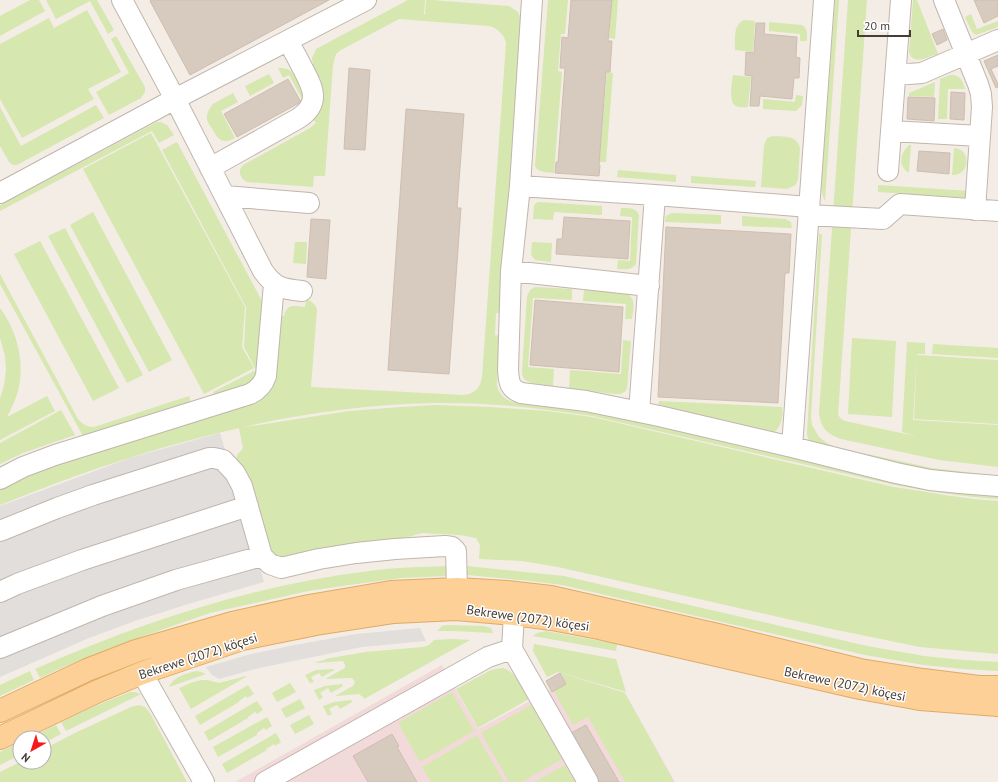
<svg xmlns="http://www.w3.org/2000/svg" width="998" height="782" viewBox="0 0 998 782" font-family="'PT Sans',sans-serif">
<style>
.medical{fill:#f3dada}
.green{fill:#d6e7b0}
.parking{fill:#e1dedb}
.building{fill:#d7cabf;stroke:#cfbeaf}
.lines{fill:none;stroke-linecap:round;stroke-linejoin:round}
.minor-casing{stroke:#c1b6ac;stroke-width:22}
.major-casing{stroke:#e1aa66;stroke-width:24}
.minor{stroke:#fff;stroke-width:20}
.major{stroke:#fcd096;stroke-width:22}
.labels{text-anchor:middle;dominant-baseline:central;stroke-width:3;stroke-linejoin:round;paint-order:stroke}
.street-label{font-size:13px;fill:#453d36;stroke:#fff}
</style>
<rect width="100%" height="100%" fill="#f3ede6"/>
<path class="medical" d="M442 665 478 729 550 690 546 681 560 673 625 693 675 782H235Z"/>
<path class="green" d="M30 0H39L45 11 0 36V16Z
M46 0H97L114 30 108 34 90 1 56 19Z
M408 0H425L424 14H426L425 13 426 0H432L509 6 518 12 521 19 502 313H496L495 335 500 336 497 385C498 392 503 398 510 401 519 405 536 404 547 406 577 409 606 415 636 421L896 481 998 495V499C963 497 929 491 895 485L592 416C540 408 487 402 434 403 285 406 138 449 0 505V488L12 482 44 469 251 402 278 316H284C287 303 294 306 305 307L306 300C311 300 315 304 317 309L311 387 463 395C474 394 480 389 482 377L506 43C504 34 497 28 489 26L399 19 341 50 336 54 333 65 325 176H314L313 187 247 182C240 178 237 171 243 165L310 128 316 123 313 119 320 110 322 102 310 67 313 65 312 58 316 49Z
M548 0H568L565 34H561L558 71 562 72 554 173C548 172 538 173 535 166Z
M612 0H618L615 39 609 38Z
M835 0H839L825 201 823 197 821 188Z
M848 0H867L838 415 841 419 845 421 915 436 902 432 907 342 925 343V354H917L913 420 998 425V448L957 444 998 448V467L939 460 841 439C827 434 821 428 819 414Z
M913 0H917L938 54C928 57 913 66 909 52Z
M87 10 121 72 88 89 94 99 22 138 0 99V44L49 18 54 28Z
M971 14 977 29 998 21V27L976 35 972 32 965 17Z
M744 20 755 21 753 52 735 50C735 40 733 24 744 20Z
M769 22 802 25C808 29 807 34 807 41H800V34L769 31Z
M116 36 145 87V92L141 98 109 115 96 92 129 73 111 39Z
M278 68C283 68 288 68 292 72L304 93 302 99 289 75 283 78Z
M607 72 613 73 606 162H599Z
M269 74 274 83 250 96 245 86Z
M733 75 751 77 748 107C744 107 739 108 736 106 728 102 732 82 733 75Z
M950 75C960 74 963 81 965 89H948L947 119H938L940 79Z
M935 82 934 97 909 96V93Z
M233 93 238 102 221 111 235 138C221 145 218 139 211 127 209 124 206 120 207 116 207 112 210 108 213 104Z
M796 95 803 96 802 105 796 111 763 109V99L795 102Z
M96 105 104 118 17 165H13L9 162 0 146V107L21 146Z
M157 122H161L167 125 174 135 159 143 152 131 0 211V205Z
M151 133 245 307 242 347 254 368 204 394 83 169Z
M773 136C784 137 797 135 800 148L798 179 796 184 794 186 786 189 761 187 764 145 767 138Z
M177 142 262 301 257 378 254 382 215 396 213 392 256 370 244 347 246 307 162 150Z
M909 145H911L909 172H907C898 163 900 154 909 145Z
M954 148C972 149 970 176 952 175Z
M618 170 676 175V182L617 177Z
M691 176 756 181 755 187 691 183Z
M878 185 969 191V198L878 192Z
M539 202 602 206V215L554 212 553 220 533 219 534 206 536 203Z
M621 208C628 208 636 207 639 215L636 264C631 271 625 269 617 269L618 260 630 261 632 217 620 216Z
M93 212 172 360 149 372 70 225Z
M672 213 721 215V224L665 222 666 216Z
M742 216 785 219 791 222 792 228 742 226Z
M65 228 143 375 127 383 48 236Z
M819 234H822L811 417 812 425 819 437 827 443 834 447 932 468 998 476V478L931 470 896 463 811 442C808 439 807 436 807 432Z
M40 241 119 388 93 401 14 254Z
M295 242H307L306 264 293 263Z
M532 242 552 243 551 262 535 260 531 255Z
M0 274 78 419C82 424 87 427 94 427L189 396 191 403 84 438 0 284Z
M535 287 572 289V300L533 298 528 367 554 369 553 386C547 385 530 384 525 380 523 378 522 374 522 371L527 296 530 290Z
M584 290 626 293C637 299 633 309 632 319H625L626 304 583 301Z
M0 308C18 332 25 363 18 391 15 401 11 409 7 417L47 396 55 411 0 440V399L4 385 6 370 5 356 0 338Z
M852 338 896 341 892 417 848 414Z
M623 340 631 341 627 389C623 395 619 394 613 394L569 388 570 370 621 374Z
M933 344 998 348V358L932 354Z
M917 355 998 360V424L914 419Z
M659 401 782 407C784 415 781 426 775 432H771L658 407Z
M436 405 490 407 547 411 592 417 894 487C929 492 963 499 998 501V654L920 647 827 628 558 567 522 561 479 559 480 545 476 538 459 535 422 533 401 539 271 558 235 465 237 455 243 448 239 428 349 411 401 407Z
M61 410 75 435 23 453 0 464V443Z
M451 566 447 576 401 578 342 586 308 591 273 599 210 613 141 637 66 666 40 678 35 669C141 622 254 585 369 571 396 567 423 567 451 566Z
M467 566 564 576 867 646 924 656 963 660 998 662V671L963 669 924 665 865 655 562 585 530 581 467 575Z
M446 625 484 626 491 628 493 633 454 631H437L442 626Z
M546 631 617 644 616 651 533 636 537 633Z
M453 639 470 640 364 699 363 697 359 694 335 696 353 686 355 682 352 678 325 679 345 668V665L343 661 317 663 316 662 325 660V659L365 652 423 647 429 645 434 640Z
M534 644 616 659 626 692 558 672 547 677 533 651Z
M503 668C516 672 522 688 529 699L478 728 456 689 489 671 495 669Z
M333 669H334V670L322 677 319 673 311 677 314 682 310 683 305 675 316 670Z
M30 671 34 680 0 696V685Z
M197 671 201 672 206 674 169 687C173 677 187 673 197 671Z
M560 673 625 693 674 782H625L588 717 573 725 554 691 566 684Z
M246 676V677L244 678 191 709 179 688C186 685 198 679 205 680 210 680 214 682 219 683Z
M290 683 296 692 277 702 272 693Z
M342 684 343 686 331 693 328 688 320 693 323 697 319 700 314 690 325 686Z
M248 685 254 694 247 698 246 696 239 701V702L200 725 195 716Z
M130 692H135L141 694 66 731 61 722 95 706Z
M452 692 474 731 420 762 398 723Z
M300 699 305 708 286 718 281 709Z
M351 700 352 701V702L340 709 337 705 329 709 332 714 328 716 323 706 334 702Z
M257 701 263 710 257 714 255 712 248 717V718L209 741 204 732Z
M139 705 145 707 150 713 187 782H0V772L20 762H44V749L75 733 131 707Z
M531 705 562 759 522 782H509L481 733Z
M309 715 314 724 295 734 290 725Z
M267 717 272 726 266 730 264 728 257 733V735L218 757 213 747Z
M56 725 61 734 44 743V738H29Z
M276 733 281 742 275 746 274 744 266 749 267 750 227 773 222 764Z
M477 735 504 782H431L422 767Z
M20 742V755L0 765V752Z
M565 765 575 782H534Z"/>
<path class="parking" d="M220 433 264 582 185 605 135 621 89 638 0 677V506L130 458Z
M420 628 426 641 362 647 259 668 219 679 212 675 206 667 251 654 295 645 356 634Z"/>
<path class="building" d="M151 0H329L190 75 150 1Z
M571 0H612L608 41H612L610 72H606L599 165H600L599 176 555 173 556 162H558L565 68H560L562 37 568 38Z
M974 0H998V16L984 23Z
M756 23H765L764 34 797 37 796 57 800 58 799 78H794L792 99 760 96 759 106H750L752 76 745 75 746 52 754 53Z
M943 29 947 40 937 45 932 34Z
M998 55V66L991 69 998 84V87L996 88 984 61Z
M349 68 370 70 365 150 344 149Z
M288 79 301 102 237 137 224 114Z
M951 92 965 93 964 120 950 119Z
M908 97 935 98 934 121 907 119Z
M406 109 464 114 457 208H461L449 374 388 370Z
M919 151 950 153 949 174 917 171Z
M564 217 630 221 628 259 556 254 557 239H562Z
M311 219 330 220 326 279 307 277Z
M666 227 791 234 789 273H785L778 403 658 397Z
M535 300 623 307 619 372 530 365Z
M560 673 566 684 552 692 546 681Z
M586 725 619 782H599L571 733Z
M392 734 399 746 397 747 417 782H368L353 756Z"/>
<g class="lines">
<defs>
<path id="minor" d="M122 0 175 99 263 271C275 288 282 289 302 291
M532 0 520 186 511 271 508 370C509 382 509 388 521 393L586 401 659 416 792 447 896 473 930 480 960 483 998 486
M944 0 978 84 981 94 982 107 975 210
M896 72 909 74 922 73 998 40
M891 131 980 136
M210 168 299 118C321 103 313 88 303 69 298 59 293 50 288 41
M888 171 901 0
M520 186 655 195 809 207
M0 193 175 99 366 0
M225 196 309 203
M808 215 883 219 900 204 998 211
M511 271 649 286
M639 412 655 195
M792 447 824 0
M0 479 23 467 55 455 250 394C258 390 263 385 266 376L274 284
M0 531 57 508 93 495 209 458H214L223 460 235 473 242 486 262 556 270 564 281 568 319 559 356 553 395 549 445 546 452 547 456 551 457 589
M0 592 17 584 82 560 248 506
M0 648 102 606 176 580 262 556
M512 649 588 782
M142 673 204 782
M265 782 488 657 512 649 514 614"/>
<path id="major" d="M0 711 87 670 136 651 232 623 309 606 391 592 457 589 507 592 551 597 718 635 860 670 923 680 979 687H998
M0 738 96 692 142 673 242 639 316 624 394 612 456 609 514 614 552 619 599 628 860 688 920 699 998 705"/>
</defs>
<use href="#minor" class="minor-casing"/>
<use href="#major" class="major-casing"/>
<use href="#minor" class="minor"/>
<use href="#major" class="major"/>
</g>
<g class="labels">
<g class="street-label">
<text transform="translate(528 618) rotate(8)">Bekrewe (2072) köçesi</text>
<text transform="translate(198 656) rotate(-18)">Bekrewe (2072) köçesi</text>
<text transform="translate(845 684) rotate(12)">Bekrewe (2072) köçesi</text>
</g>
</g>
<g transform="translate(32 750) rotate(219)"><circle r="19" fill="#ffffff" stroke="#b5b1af"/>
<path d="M0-3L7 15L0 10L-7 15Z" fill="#f61b1a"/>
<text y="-6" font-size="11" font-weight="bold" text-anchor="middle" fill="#453d36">N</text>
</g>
<path d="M858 30v6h52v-6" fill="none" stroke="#453d36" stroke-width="2"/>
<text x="864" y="30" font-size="12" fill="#453d36" stroke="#ffffff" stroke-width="3" paint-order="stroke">20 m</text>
</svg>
